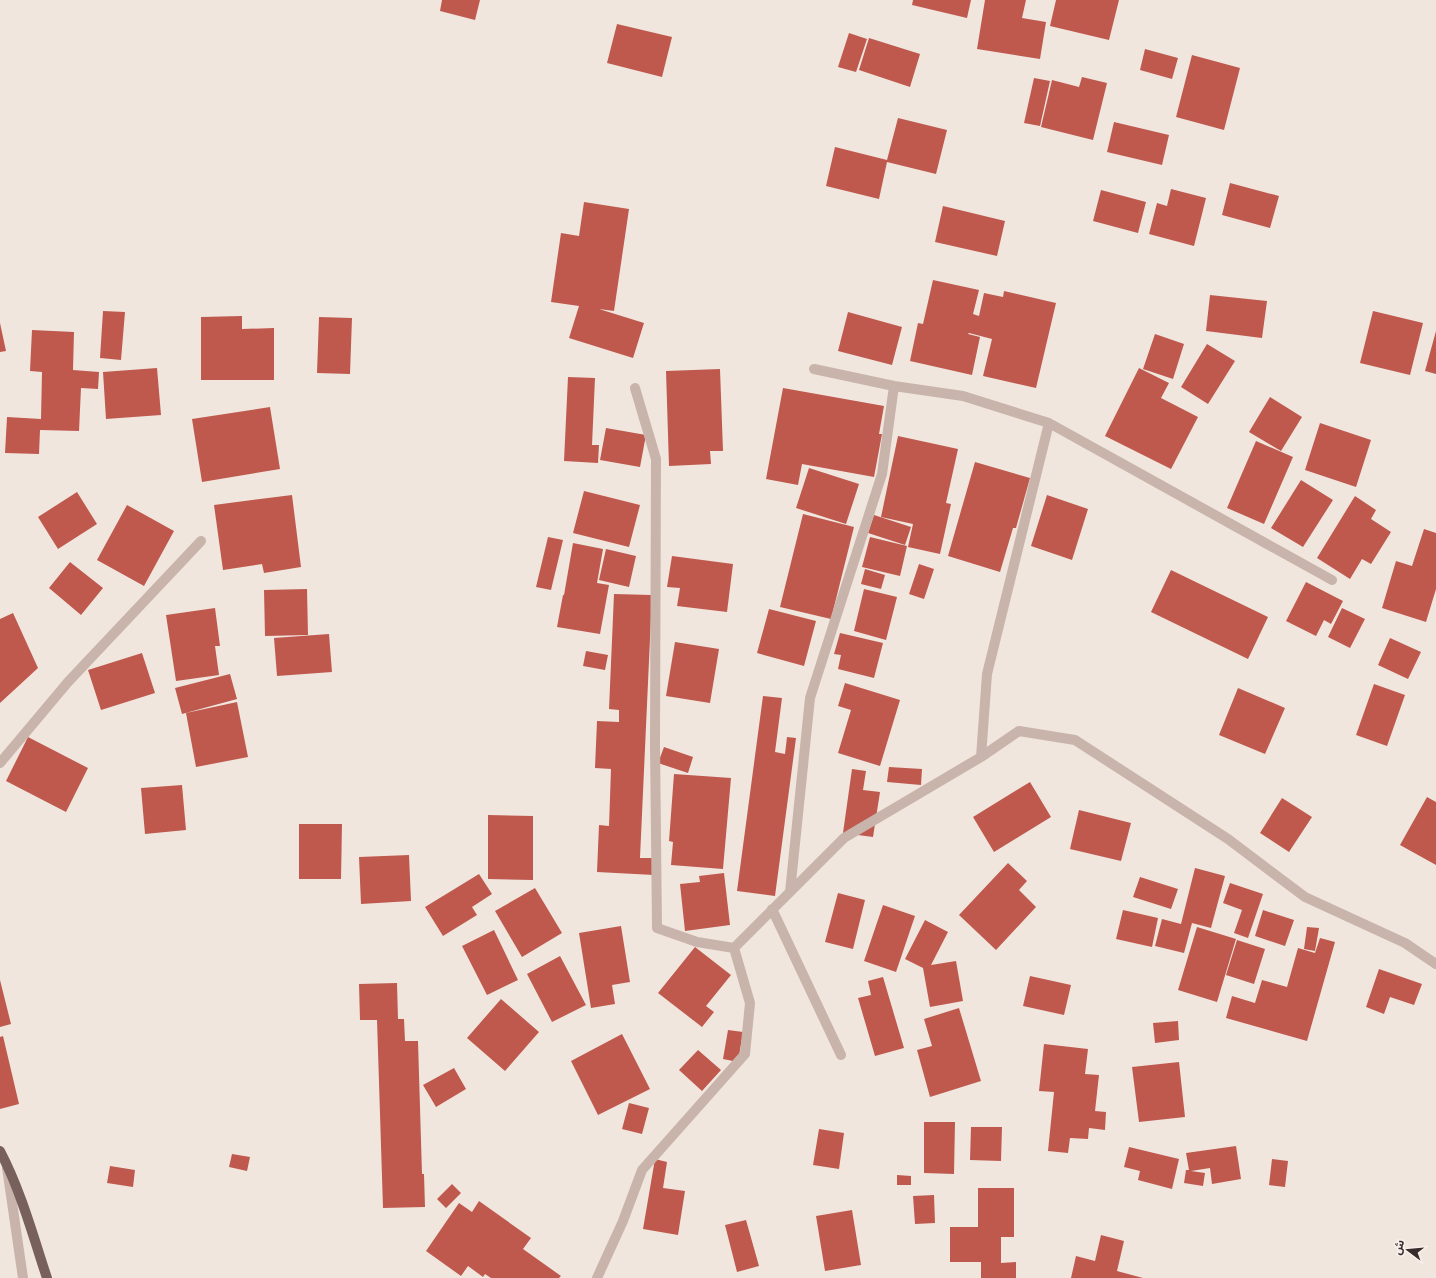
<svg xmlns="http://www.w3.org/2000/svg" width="1436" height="1278" viewBox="0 0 1436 1278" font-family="Arial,'Noto Sans Arabic',sans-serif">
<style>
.building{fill:#bf594e}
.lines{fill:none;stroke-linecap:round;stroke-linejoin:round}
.minor{stroke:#c9b4ab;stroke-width:10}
.major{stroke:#78615c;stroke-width:10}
</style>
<rect width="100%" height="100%" fill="#f1e6de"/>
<path class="building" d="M442 0H480L475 20 440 11Z
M913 0H971L967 18 912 5Z
M985 0H1026L1022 18 1046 22 1040 59 977 49Z
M1056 0H1119L1109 40 1050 26Z
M617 24 672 37 662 77 607 63Z
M849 33 867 39 856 72 838 67Z
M869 38 920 54 910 87 859 70Z
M1145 49 1178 58 1172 79 1140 70Z
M1192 55 1240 68 1224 130 1176 117Z
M1082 77 1107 83 1093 140 1041 127 1052 80 1079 87Z
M1034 78 1050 81 1040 126 1024 123Z
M898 118 947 130 936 174 887 162 879 199 826 186 835 147 887 160Z
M1114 122 1169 135 1162 165 1107 152Z
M1230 183 1279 196 1270 228 1222 215Z
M1171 189 1206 198 1194 246 1149 234 1157 203 1167 206Z
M1101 190 1146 202 1138 233 1093 221Z
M584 202 629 209 614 311 599 309 644 323 633 358 569 338 579 306 551 302 561 233 579 236Z
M943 206 1005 221 997 256 935 242Z
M933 280 979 290 973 314 979 316 984 293 1003 297 1004 291 1056 303 1036 388 983 376 992 339 969 333 968 334 980 337 972 375 910 361 918 323 923 324Z
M1210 295 1267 301 1262 338 1206 331Z
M103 311 125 312 121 360 100 358Z
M1373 311 1423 323 1410 375 1360 363Z
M848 312 902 327 892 365 838 351Z
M242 316V329L274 328V380H201V317Z
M319 317 352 318 350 374 317 373Z
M0 323 6 351 0 352Z
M32 330 74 332 73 370 99 372 98 389 81 388 79 431 40 430 39 454 5 453 7 417 41 419 42 372 30 371Z
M1436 331V374L1425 371Z
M1155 334 1184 344 1173 379 1143 369Z
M1207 344 1235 361 1208 404 1181 387Z
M157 368 161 415 106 419 103 372Z
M1139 368 1169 383 1161 398 1198 417 1171 469 1105 436Z
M720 369 723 451H710L711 464 669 466 666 371Z
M568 377 595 378 592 445H599L598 463 564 461Z
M783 388 884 406 879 434H882L874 477 802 464 798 485 766 479Z
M1270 397 1302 417 1281 451 1249 432Z
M270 407 280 469 202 482 192 419Z
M1320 423 1371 440 1356 487 1305 470Z
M606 428 646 435 640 467 600 460Z
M898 436 958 449 946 503 951 504 940 554 908 547 913 524 881 517Z
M1256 441 1293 457 1264 524 1227 508Z
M975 462 1030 478 1016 528H1013L1000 572 948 556Z
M809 468 859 484 846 524 796 508Z
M1301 480 1333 500 1303 547 1271 528Z
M584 491 640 505 629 547 573 533Z
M77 492 97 524 58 549 38 517Z
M292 495 301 567 264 573 262 564 223 570 214 505Z
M1047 495 1088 509 1072 560 1031 546Z
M1355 496 1376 510 1371 519 1391 532 1371 564 1362 559 1350 579 1317 558Z
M127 505 174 531 144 586 97 560Z
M803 514 854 527 831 619 780 607Z
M874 515 911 527 905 545 868 533Z
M1424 529 1436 533V589L1426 622 1382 608 1396 561 1412 566Z
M548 537 563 540 551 590 536 587Z
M870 537 907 546 900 576 862 567Z
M573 543 603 549 597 583 609 585 600 634 557 627 563 595H564Z
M606 549 636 556 629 587 599 580Z
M672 556 733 564 727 612 677 606 680 588 667 587Z
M70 562 103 588 81 615 49 588Z
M919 564 934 569 924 599 909 594Z
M865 569 885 575 881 589 861 584Z
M1171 570 1268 617 1248 659 1151 612Z
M1306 582 1343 601 1331 624 1324 620 1316 636 1286 621Z
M307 589 308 635 265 636 264 590Z
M864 589 897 597 886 640 854 631Z
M614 594 652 595 640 858H654V875L597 872 599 825 609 826 611 769 595 768 597 721 619 722V710L609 709Z
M215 608 220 646H215L219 675 176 681 166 615Z
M1342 608 1365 619 1350 648 1328 637Z
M769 609 816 621 804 666 757 653Z
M13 613 38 668 0 703V619Z
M840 633 883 643 874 678 838 669 841 655 834 654Z
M329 634 332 672 277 676 274 638Z
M1390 638 1421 652 1408 679 1378 665Z
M675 642 719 649 710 703 666 696Z
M586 651 608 655 605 670 583 666Z
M142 653 155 693 101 710 88 670Z
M230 674 237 699 182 714 175 688Z
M845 683 900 700 880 766 838 753 851 710 838 706Z
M1374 684 1405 695 1387 746 1356 735Z
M1238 688 1285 708 1265 754 1219 735Z
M763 696 782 698 775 752 785 754 787 737 796 738 775 896 737 891Z
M237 702 248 757 196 767 186 713Z
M28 737 88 768 66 812 6 781Z
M664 747 693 757 688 773 658 763Z
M889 767 922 769 921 785 887 782Z
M852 769 866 771 863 790 880 792 873 837 843 833Z
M674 774 731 778 723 869 671 865 673 842 669 841Z
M1030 782 1051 817 994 852 973 817Z
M182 785 186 830 145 834 141 788Z
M1427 797 1436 802V865L1400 845Z
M1282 798 1312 817 1289 852 1260 833Z
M1079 810 1131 823 1121 861 1070 849Z
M488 815 533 816V880L488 879Z
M299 824H342L341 879H299Z
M409 855 411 901 361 904 359 857Z
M1008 863 1027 881 1019 890 1036 907 996 950 959 915Z
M1195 868 1225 876 1211 928 1192 923 1184 953 1155 946 1162 919 1181 924Z
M724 873 730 925 685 931 680 884 700 882 699 876Z
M479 874 492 894 472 907 477 915 443 936 425 907Z
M1140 877 1178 889 1171 909 1133 897Z
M1230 883 1263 894 1248 938 1234 933 1242 910 1223 903Z
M535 888 562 933 522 957 495 911Z
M838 893 865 900 853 949 825 942Z
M883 905 915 916 896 972 864 961Z
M1123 910 1158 918 1152 947 1116 939Z
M1263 910 1294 920 1285 946 1255 936Z
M925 920 948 932 931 965 956 961 963 1001 930 1007 923 968 905 959Z
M621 926 630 982 612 985 615 1004 591 1008 579 933Z
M1197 927 1236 939 1217 1002 1178 990Z
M1307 927 1319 928 1315 951 1304 949Z
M494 930 518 980 487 995 462 946Z
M1320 938 1335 942 1307 1041 1226 1018 1232 996 1255 1003 1262 980 1287 987 1298 948 1315 953Z
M1237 940 1265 949 1254 984 1226 975Z
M695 947 731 975 706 1006 714 1012 702 1027 658 993Z
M560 956 586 1005 552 1022 527 974Z
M1379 969 1422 984 1414 1005 1390 997 1384 1014 1366 1007Z
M1030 976 1071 985 1064 1015 1023 1006Z
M883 977 904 1048 875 1056 858 998 871 995 868 981Z
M0 980 11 1024 0 1027Z
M397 983 398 1019H404L405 1041H418L422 1174H424L425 1207 383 1208 377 1020H360L359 984Z
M501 999 539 1032 505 1071 467 1038Z
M959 1008 981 1081 930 1097 917 1050 932 1046 924 1019Z
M1178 1021 1179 1040 1155 1043 1153 1023Z
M728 1030 743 1032 738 1062 723 1059Z
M622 1034 650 1089 598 1115 571 1061Z
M3 1036 19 1104 0 1109V1037Z
M1044 1044 1088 1049 1085 1074 1099 1075 1095 1111 1106 1112 1105 1130 1089 1128 1088 1139 1070 1138 1068 1153 1048 1151 1054 1092 1039 1091Z
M698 1050 721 1070 702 1091 679 1070Z
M1179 1062 1185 1117 1139 1122 1132 1067Z
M454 1068 466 1089 436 1107 423 1085Z
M629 1103 649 1108 642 1134 622 1129Z
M924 1122H955L954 1174 924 1173Z
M971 1127H1002L1001 1161 970 1160Z
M819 1129 844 1133 839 1169 813 1165Z
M1236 1146 1241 1179 1212 1184 1210 1168 1191 1171 1205 1173 1203 1186 1184 1183 1186 1170H1189L1186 1153Z
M1129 1147 1179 1159 1172 1189 1138 1180 1140 1171 1124 1167Z
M232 1154 250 1157 247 1171 229 1167Z
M655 1159 667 1162 663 1188 685 1191 678 1235 643 1229Z
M1272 1159 1288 1161 1285 1187 1269 1185Z
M110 1166 135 1170 133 1187 107 1183Z
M897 1175 911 1176V1185H897Z
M452 1184 461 1193 446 1208 437 1199Z
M978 1188H1014V1237H1001V1263L1016 1262V1278H981V1262H950V1227H978Z
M934 1195 935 1223 915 1224 913 1196Z
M479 1201 531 1238 523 1249 561 1276 559 1278H491L485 1274 483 1277 468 1266 461 1276 426 1251 459 1203 472 1212Z
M852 1210 861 1265 825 1271 816 1216Z
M746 1220 759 1266 737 1272 725 1225Z
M1101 1235 1124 1241 1117 1271 1143 1278H1071L1076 1256 1095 1261Z"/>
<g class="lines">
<path class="minor" d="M814 369 894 386 963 396 1049 423 1332 580
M635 388 656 459 655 744 657 928 697 942 734 948 844 838 981 757 1019 731 1075 740 1228 839 1305 897 1405 943 1436 964
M981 757 987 674 1049 423
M0 763 68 682 201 541
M790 892 810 698 882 474 894 386
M772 909 841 1055
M7 1168 23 1278
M597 1278 623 1221 642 1170 745 1054 750 1003 734 948"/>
<path class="major" d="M0 1151C21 1191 33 1236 47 1278"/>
</g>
<g transform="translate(1408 1250) rotate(286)" stroke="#f9f0eb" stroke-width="3" paint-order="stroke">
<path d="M0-3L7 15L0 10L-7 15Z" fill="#372c2a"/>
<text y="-6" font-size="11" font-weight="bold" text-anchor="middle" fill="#372c2a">ش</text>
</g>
</svg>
